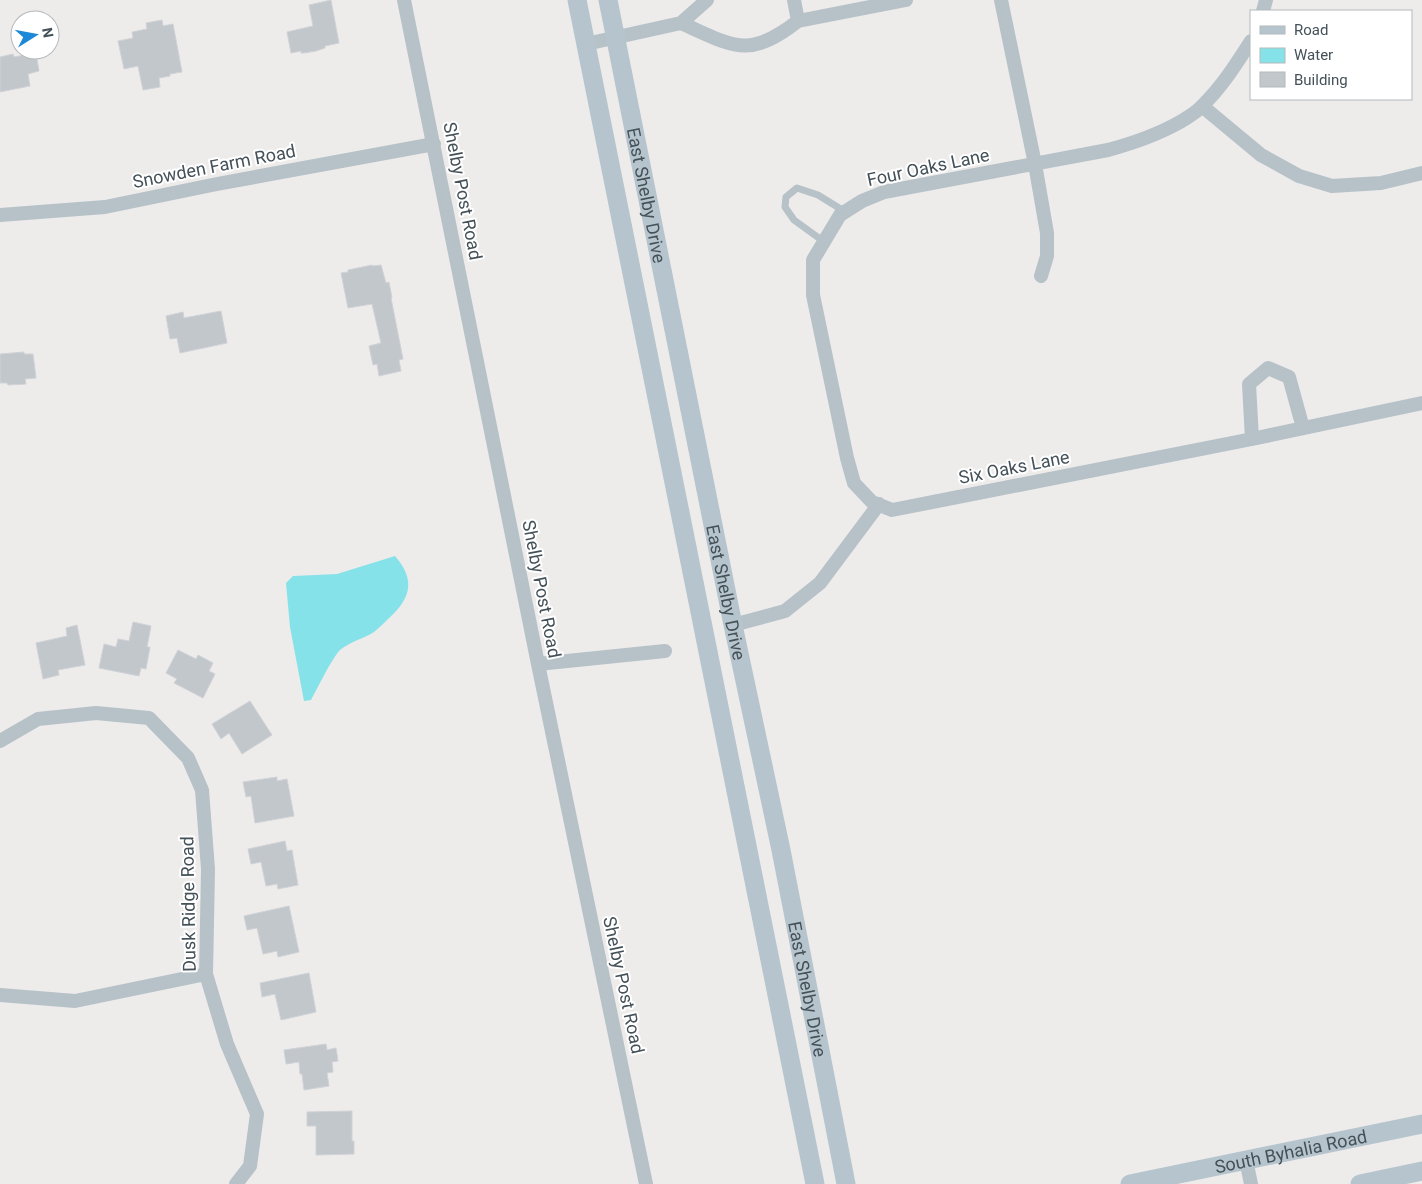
<svg xmlns="http://www.w3.org/2000/svg" width="1422" height="1184" viewBox="0 0 1422 1184" font-family="Roboto,sans-serif">
<style>
.water{fill:#86e2e9}
.building{fill:#c2c7cb;stroke:#cfd2d7}
.lines{fill:none;stroke-linecap:round;stroke-linejoin:round}
.lane{stroke:#b6c2c8;stroke-width:7}
.street{stroke:#b6c2c8;stroke-width:14}
.secondary{stroke:#b6c5cd;stroke-width:19}
.labels{text-anchor:middle;dominant-baseline:central;stroke-width:4;stroke-linejoin:round;paint-order:stroke}
.street-label{font-size:18px;fill:#445158;stroke:#fff}
</style>
<rect width="100%" height="100%" fill="#eeebeb"/>
<path class="water" d="M395 556C416 580 411 599 388 619 384 623 379 628 374 632 363 639 351 641 340 650 332 658 317 689 311 700L304 701 290 627 286 583 293 576 337 574Z"/>
<path class="building" d="M331 0 339 43 325 46V48L316 51 304 53H301V51L291 53 287 32 313 26 309 5Z
M162 20 163 26 173 24 182 72 170 74V76L159 78 160 87 143 90 138 66 124 69 118 41 133 38 132 32 147 29 146 23Z
M36 53 39 71 28 74 30 86 0 92V57L13 54 14 57Z
M372 265V266L381 265 386 283 389 282 392 298H391L403 359 399 360 401 371 379 376 377 364 373 365 369 346 381 343 372 304 348 308 341 273 348 272V270Z
M221 311 227 343 180 353 177 338 170 339 166 316 183 312 184 318Z
M24 352V354H33L36 378 25 379 26 384 8 385 7 383H0V354Z
M133 622 151 626 147 647H150L146 669 141 668 139 676 99 668 104 644 116 647 118 639 129 641Z
M77 625 85 665 58 670 59 675 43 679 36 643 67 636 66 628Z
M178 650 196 659 198 655 213 663 209 671 215 674 203 698 174 683 177 679 166 673Z
M250 701 272 735 242 754 229 733 221 739 212 724Z
M277 777V781L287 779 294 816 255 823 251 796 246 797 243 782Z
M285 841 287 851 292 850 298 885 278 889 277 884 266 886 261 862 251 864 248 849Z
M289 906 299 952 278 957 277 951 263 954 257 928 247 930 244 916Z
M309 973 316 1012 281 1020 275 994 262 997 260 983Z
M326 1044 327 1050 336 1048 338 1061 332 1062 333 1072 327 1073 329 1086 304 1090 302 1074H300L299 1062 286 1064 284 1050Z
M352 1111V1141H354V1154L316 1155V1126H307V1112Z"/>
<g class="lines">
<path class="lane" d="M823 241 794 220 785 207 786 197 797 188 818 195 844 211"/>
<path class="street" d="M404 0 538 664 646 1184
M794 0 798 21
M1001 0 1035 164 1047 233V256L1041 276
M1263 11 1266 0
M681 23C733 46 748 60 798 21L906 0
M1251 41C1236 64 1222 87 1202 106 1196 113 1188 117 1180 122 1157 135 1134 143 1108 150L884 192 862 201 840 215 813 260V295L847 458 854 483 872 502 892 510 1252 439 1422 403
M586 44 681 23 707 0
M1202 106 1261 155 1299 176 1332 186 1381 183 1422 173
M0 215 105 207 217 184 434 144
M1252 439 1249 384 1268 368 1289 377 1303 428
M733 625 785 611 820 583 879 504
M538 664 665 651
M0 741 38 719 96 713 149 718 188 758 202 790 208 869 206 974 227 1044 257 1114 250 1166 236 1184
M0 995 75 1001 206 974
M1246 1160 1251 1184"/>
<g class="secondary">
<path d="M577 0 815 1184"/>
<path id="s1" d="M608 0 733 625 781 850 846 1184"/>
<path id="s2" d="M1130 1184 1422 1124"/>
<path d="M1360 1184 1422 1171"/>
</g>
</g>
<g class="labels">
<g class="street-label">
<text transform="translate(214 166) rotate(-11)">Snowden Farm Road</text>
<text transform="translate(928 167) rotate(-12)">Four Oaks Lane</text>
<text transform="translate(463 191) rotate(79)">Shelby Post Road</text>
<text stroke="none"><textPath href="#s1" startOffset="199">East Shelby Drive</textPath></text>
<text transform="translate(1014 467) rotate(-11)">Six Oaks Lane</text>
<text transform="translate(542 589) rotate(79)">Shelby Post Road</text>
<text stroke="none"><textPath href="#s1" startOffset="604">East Shelby Drive</textPath></text>
<text transform="translate(188 904) rotate(-91)">Dusk Ridge Road</text>
<text transform="translate(624 985) rotate(78)">Shelby Post Road</text>
<text stroke="none"><textPath href="#s1" startOffset="1009">East Shelby Drive</textPath></text>
<text stroke="none"><textPath href="#s2" startOffset="164">South Byhalia Road</textPath></text>
</g>
</g>
<rect x="1250" y="10" width="162" height="90" fill="#ffffff" stroke="#b4b9bc"/>
<rect x="1260" y="26" width="25" height="8" fill="#b6c5cd" stroke="#b4b9bc"/>
<text x="1294" y="35" font-size="15" fill="#445158">Road</text>
<rect x="1260" y="48" width="25" height="15" fill="#86e2e9" stroke="#b4b9bc"/>
<text x="1294" y="60" font-size="15" fill="#445158">Water</text>
<rect x="1260" y="72" width="25" height="15" fill="#c2c7cb" stroke="#b4b9bc"/>
<text x="1294" y="85" font-size="15" fill="#445158">Building</text>
<g transform="translate(35 35) rotate(79)"><circle r="24" fill="#ffffff" stroke="#b4b9bc"/>
<path d="M0-4L9 19L0 12L-9 19Z" fill="#1c88d7"/>
<text y="-8" font-size="14" font-weight="bold" text-anchor="middle" fill="#445158">N</text>
</g>
</svg>
